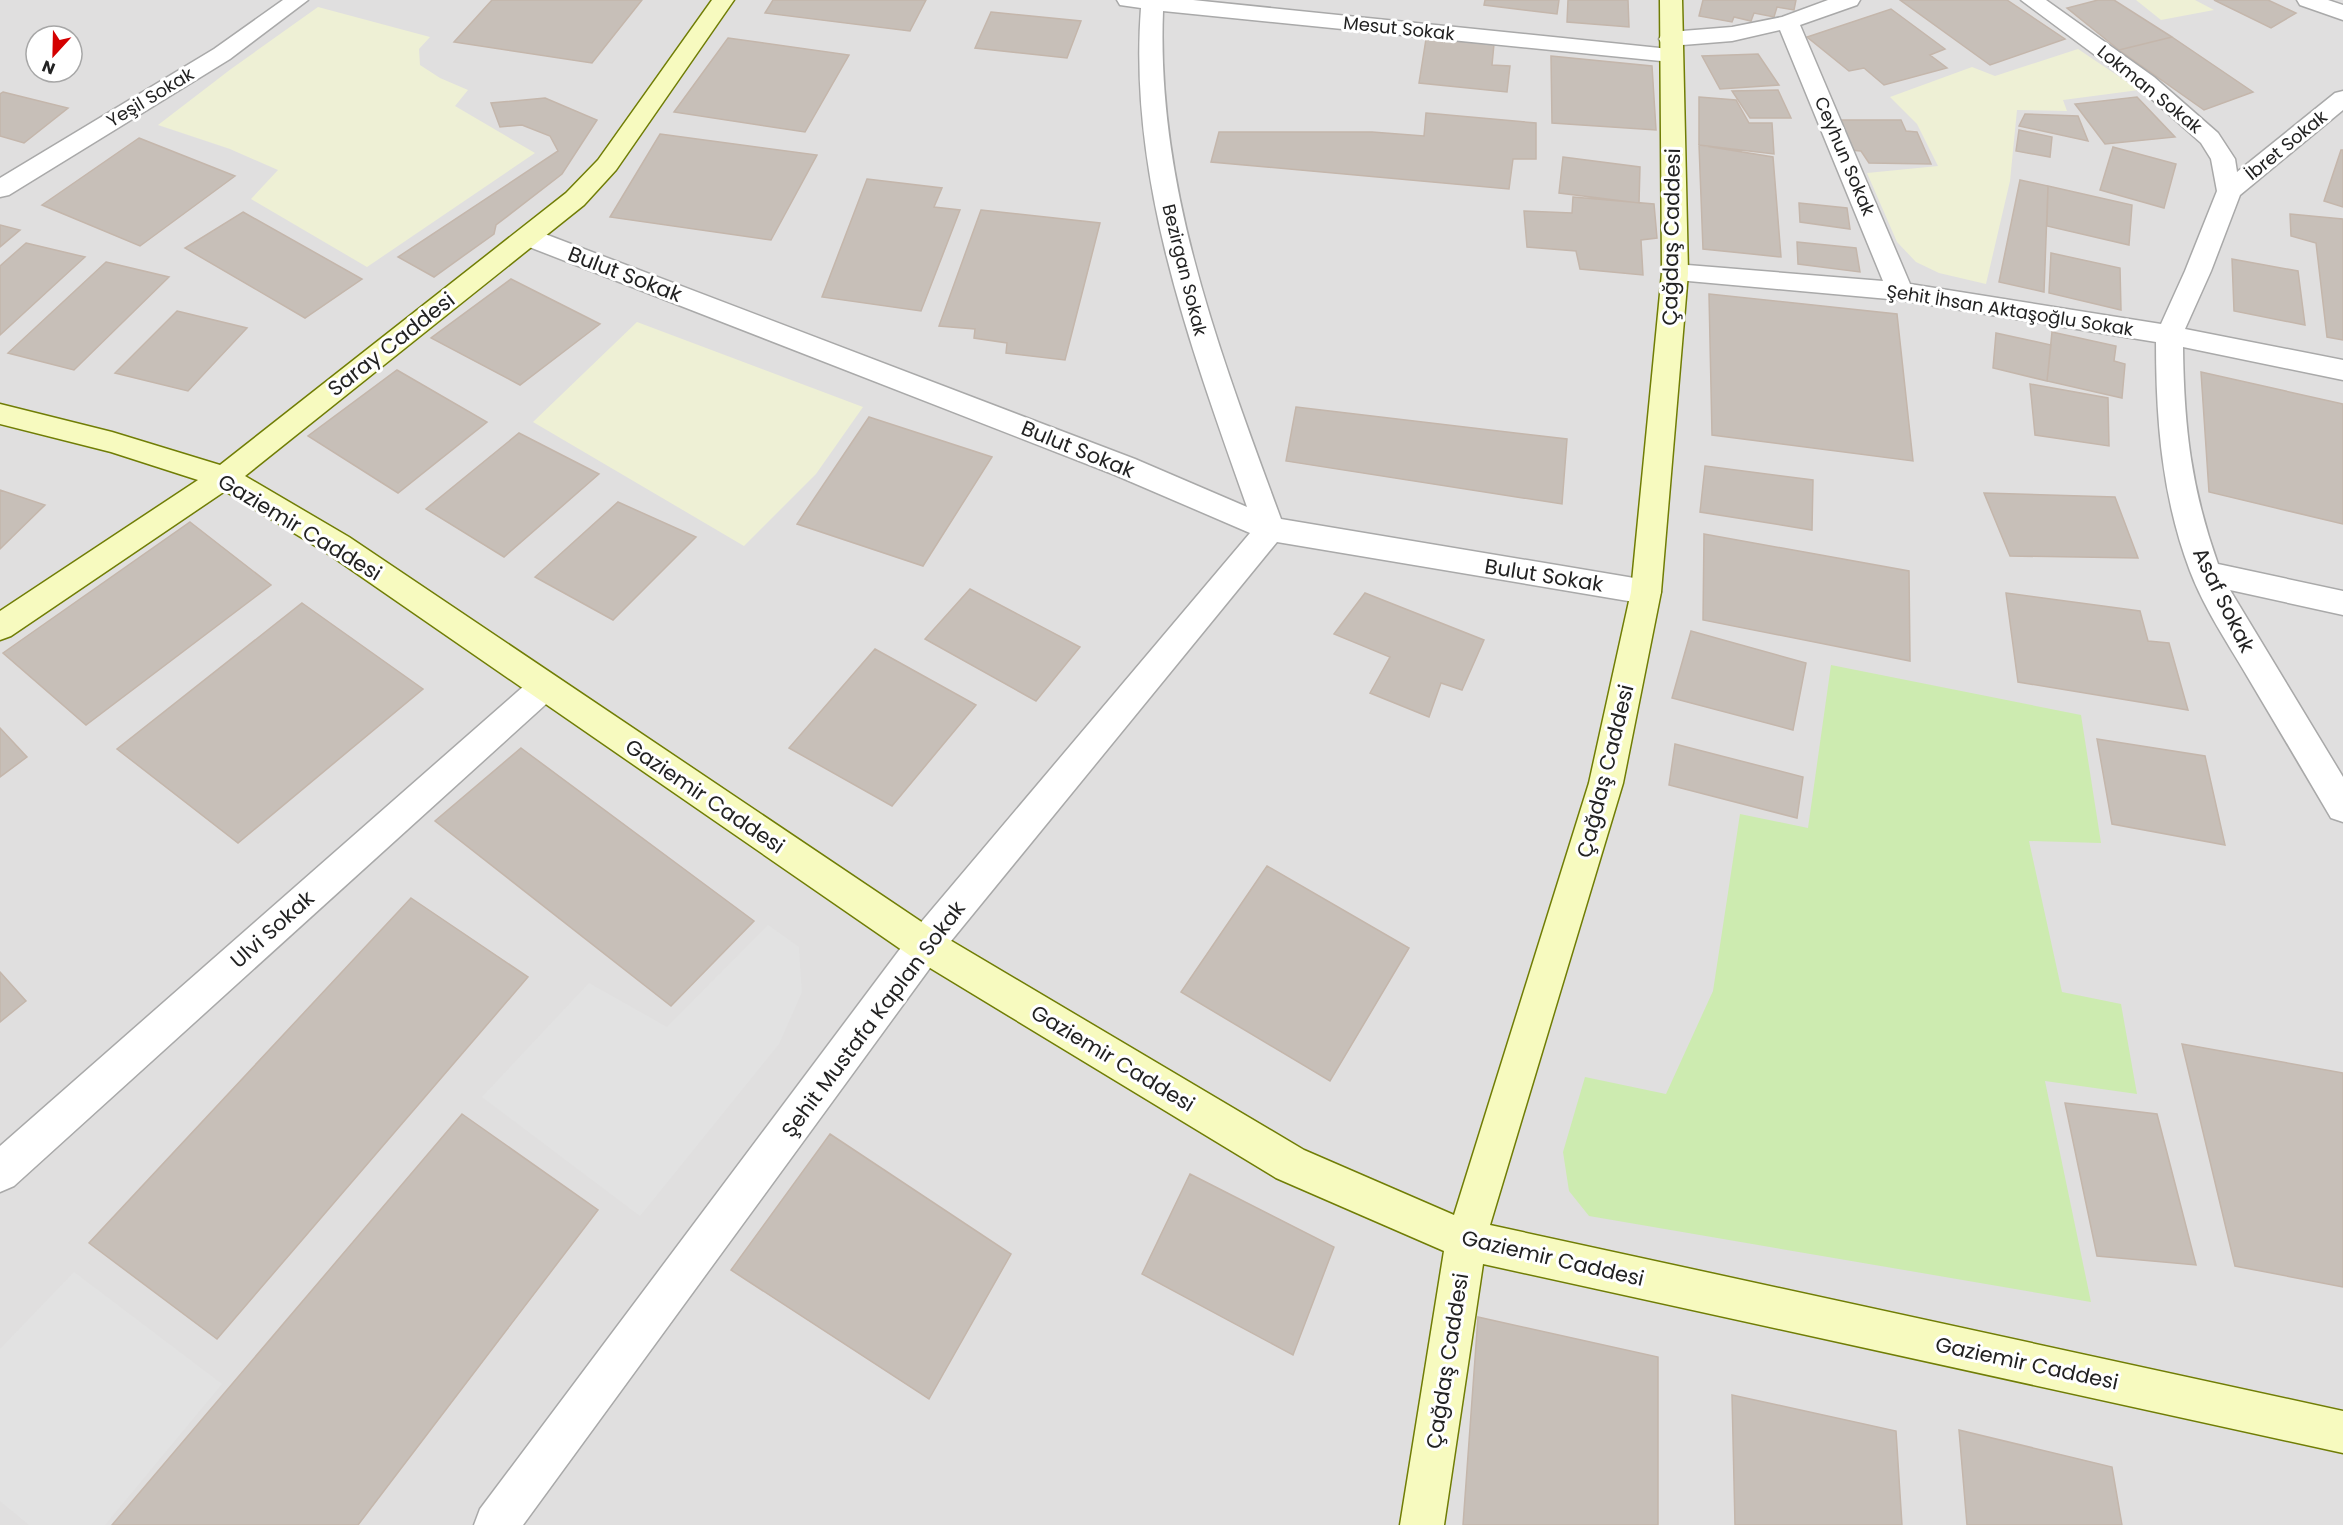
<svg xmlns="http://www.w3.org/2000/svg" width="2343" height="1525" viewBox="0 0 2343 1525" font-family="Poppins,sans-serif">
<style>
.residential{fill:#e0dfdf;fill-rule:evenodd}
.farmland{fill:#eef0d5}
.grass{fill:#cdebb0}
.parking{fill:#e2e2e2}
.building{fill:#c7bfb8;stroke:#c4b6ab;stroke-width:1.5}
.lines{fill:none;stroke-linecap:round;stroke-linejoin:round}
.street-casing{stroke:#a9a9a9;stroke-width:3}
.secondary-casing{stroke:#707d05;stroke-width:3}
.street{fill:#fff;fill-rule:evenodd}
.secondary{fill:#f7fabf;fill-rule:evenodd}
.labels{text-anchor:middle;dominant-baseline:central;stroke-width:6;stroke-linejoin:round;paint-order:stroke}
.far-street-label{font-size:18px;fill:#222;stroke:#fff}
.street-label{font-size:21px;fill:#222;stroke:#fff}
</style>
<rect width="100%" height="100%" fill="#f2efe9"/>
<path class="residential" d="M0 0H2343V1525H0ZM36 36H72V72H36Z"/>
<path class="farmland" d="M2136 0H2195L2214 10 2161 20Z
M318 7 430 37 419 49 420 65 440 78 468 90 455 106 535 153 367 267 251 199 278 170 230 149 158 125 231 69Z
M2078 49 2139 90 2063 100 2067 111 2017 110 2010 181 1986 284 1939 273 1916 262 1897 242 1867 173 1938 166 1917 124 1890 97 1972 67 1995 76Z
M637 322 863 407 816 474 744 546 533 422Z"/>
<path class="grass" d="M1831 665 2081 715 2101 843 2029 841 2062 992 2121 1004 2137 1094 2045 1081 2091 1302 1589 1216 1569 1191 1563 1152 1585 1077 1666 1094 1713 991 1740 814 1808 828Z"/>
<path class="parking" d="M768 925 799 947 802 992 779 1044 640 1216 482 1097 589 983 667 1027Z
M74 1272 222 1384 105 1525H29L0 1501V1349Z"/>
<path class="building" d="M492 0H642L592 63 454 42Z
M773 0H926L910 31 765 13Z
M1485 0H1559L1557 14 1484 5Z
M1568 0H1628L1629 27 1567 22Z
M1703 0H1796L1794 10 1777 7 1774 17 1754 13 1751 21 1734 17 1732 22 1699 16Z
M1900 0H2007L2065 39 1990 65Z
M2098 0H2114L2172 37 2119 50 2067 8Z
M2214 0H2268L2296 13 2271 28Z
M1891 9 1945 49 1930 55 1947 68 1884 85 1864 68 1849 71 1807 37Z
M991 12 1081 21 1067 58 975 48Z
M2172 37 2253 92 2204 110 2119 50Z
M728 38 849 55 805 132 674 112Z
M1426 39 1494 44 1492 65 1510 66 1507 92 1419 83Z
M1758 54 1779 85 1720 89 1702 56Z
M1551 56 1652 66 1656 130 1552 123Z
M1778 90 1791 118H1750L1732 91Z
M3 92 68 108 24 143 0 136V94Z
M1699 97 1736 100 1749 123H1772L1774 154 1699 145Z
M2137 97 2175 137 2105 144 2075 104Z
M545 98 597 120 562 174 496 225 494 234 434 277 398 257 558 151 550 136 522 125 500 127 491 103Z
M1426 113 1536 123V159H1513L1509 189 1211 162 1219 132H1372L1424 136Z
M2025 114 2078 116 2088 141 2019 126Z
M1839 120H1901L1906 131 1917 132 1931 164 1869 163 1861 151 1849 150Z
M2019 130 2052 137 2050 157 2016 151Z
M660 134 817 155 771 240 610 217Z
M139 138 235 176 140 246 42 205Z
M1699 145 1773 157 1781 257 1703 249Z
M2113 147 2176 164 2164 208 2100 190Z
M2341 150H2343V207L2324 201Z
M1563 157 1640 167 1639 203 1559 193Z
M867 179 942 188 934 207 960 210 921 311 822 297Z
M2020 180 2048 186 2044 292 1999 282Z
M2048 186 2132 205 2129 245 2047 226Z
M1573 197 1654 204 1657 238 1641 240 1643 275 1580 269 1576 251 1527 247 1524 211 1572 213Z
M1799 203 1847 208 1850 229 1800 222Z
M981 210 1100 223 1065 360 1006 353 1007 343 974 338 975 329 939 326Z
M243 212 362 279 305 318 185 248Z
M2290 214 2343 219V340L2327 337 2316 243 2291 236Z
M0 225 20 230 0 247Z
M1797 242 1856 248 1860 272 1798 264Z
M26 243 85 257 0 335V266Z
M2051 253 2120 268 2121 310 2049 293Z
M2232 259 2298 271 2305 325 2234 311Z
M106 262 169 277 74 370 8 353Z
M511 279 600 324 520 385 431 338Z
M1709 294 1897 314 1913 461 1712 435Z
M177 311 247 328 188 391 115 373Z
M2052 332 2116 346 2114 361 2125 364 2122 398 2047 381Z
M1996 333 2051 345 2047 381 1993 368Z
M397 370 487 422 398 493 308 436Z
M2201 372 2343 404V524L2209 492Z
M2030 384 2108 398 2109 446 2035 435Z
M1296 407 1567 439 1562 504 1286 461Z
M869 417 992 457 923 566 797 524Z
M519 433 599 474 504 557 426 509Z
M1705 466 1813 480 1812 530 1700 512Z
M0 490 45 505 0 549Z
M1984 493 2115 497 2138 558 2010 556Z
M618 502 696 537 613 620 535 577Z
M190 522 271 585 86 725 3 653Z
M1704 534 1909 571 1910 661 1703 620Z
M970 589 1080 647 1036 701 925 639Z
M1365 593 1484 640 1462 690 1441 683 1429 717 1370 693 1390 657 1334 634Z
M2006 593 2140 611 2148 641 2169 643 2188 710 2018 682Z
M302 603 423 689 238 843 117 749Z
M1691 631 1806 663 1793 730 1672 698Z
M875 649 976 705 892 806 789 748Z
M0 728 27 757 0 777Z
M2097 739 2205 756 2225 845 2112 824Z
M1675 744 1803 777 1797 818 1669 785Z
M521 748 754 921 671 1006 435 821Z
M1267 866 1409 948 1330 1081 1181 992Z
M411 898 528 977 217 1339 89 1243Z
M0 972 26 1001 0 1022Z
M2182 1044 2343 1073V1287L2235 1266Z
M2065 1103 2157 1114 2196 1265 2097 1256Z
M462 1114 598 1210 358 1525H112Z
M830 1134 1011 1254 929 1399 731 1270Z
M1190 1174 1334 1247 1293 1355 1142 1274Z
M1478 1317 1658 1357V1525H1463Z
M1732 1395 1896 1431 1902 1525H1735Z
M1959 1430 2112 1467 2122 1525H1967Z"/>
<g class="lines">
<defs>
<path id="street" d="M283 0H308L230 59 9 195 0 197V178L214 49Z
M1117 0H1193L1679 50 1682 55 1679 60 1671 62 1163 11C1156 188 1221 356 1281 519L1646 580 1657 583 1661 592 1657 601 1646 604 1277 542 938 957 523 1525H474L480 1509 912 933 1250 533 1115 475 519 243 515 237 519 231 528 229 537 231 1135 459 1247 507C1191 348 1128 180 1141 8L1120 5Z
M1828 0H1860L1857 5 1800 25 1910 284 2161 324 2185 271 2217 191 2211 159 2201 143 2138 87 2021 0H2046L2154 77 2218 133 2235 159 2237 172 2335 93 2343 91V110L2240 195 2211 271 2185 329 2343 360V380L2183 347C2184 427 2191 488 2218 564L2343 591V615L2230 590 2343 777V822L2331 818C2303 770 2275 723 2247 676 2227 642 2204 608 2190 571 2162 497 2156 421 2156 342L1900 300 1666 279 1662 273 1666 267 1675 264 1883 281 1780 30 1732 41 1670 46 1662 44 1659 39 1662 34 1670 32 1732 27 1782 17Z
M2297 0H2328L2343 5V20L2300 5Z
M544 674 555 678 560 687 555 696 14 1186 0 1192V1146L533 678Z"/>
<path id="secondary" d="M712 0H734L616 170 584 205 245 476 349 537 938 933 1304 1150 1454 1215 1589 783 1631 592 1662 273 1660 0H1682L1688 273 1661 592 1623 783 1490 1225 2343 1411V1453L1483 1264 1444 1525H1400L1444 1251 1276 1178 912 957 327 553 225 491 11 636 0 640V611L198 480 111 452 0 424V404L112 432 220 465 566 193 598 160Z"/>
</defs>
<use href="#street" class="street-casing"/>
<use href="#secondary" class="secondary-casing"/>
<use href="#street" class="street"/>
<use href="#secondary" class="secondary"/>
</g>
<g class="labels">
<g class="far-street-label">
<text transform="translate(1399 28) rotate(6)">Mesut Sokak</text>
<text transform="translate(2150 89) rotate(39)">Lokman Sokak</text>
<text transform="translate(150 97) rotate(-31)">Yeşil Sokak</text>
<text transform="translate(2286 145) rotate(-39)">İbret Sokak</text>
<text transform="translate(1845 156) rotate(67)">Ceyhun Sokak</text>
<text transform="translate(1185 270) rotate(76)">Bezirgan Sokak</text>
<text transform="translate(2010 310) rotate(9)">Şehit İhsan Aktaşoğlu Sokak</text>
</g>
<g class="street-label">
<text transform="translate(1671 237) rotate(-89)">Çağdaş Caddesi</text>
<text transform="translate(625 274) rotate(21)">Bulut Sokak</text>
<text transform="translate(391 344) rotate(-38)">Saray Caddesi</text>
<text transform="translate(1078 449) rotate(22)">Bulut Sokak</text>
<text transform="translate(300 527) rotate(31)">Gaziemir Caddesi</text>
<text transform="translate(1544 575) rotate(9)">Bulut Sokak</text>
<text transform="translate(2224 600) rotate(64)">Asaf Sokak</text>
<text transform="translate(1605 771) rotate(-76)">Çağdaş Caddesi</text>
<text transform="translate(705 796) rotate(34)">Gaziemir Caddesi</text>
<text transform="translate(272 929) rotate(-42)">Ulvi Sokak</text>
<text transform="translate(873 1019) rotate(-53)">Şehit Mustafa Kaplan Sokak</text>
<text transform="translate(1113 1058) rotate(31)">Gaziemir Caddesi</text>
<text transform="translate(1553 1258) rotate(13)">Gaziemir Caddesi</text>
<text transform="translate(1447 1361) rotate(-81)">Çağdaş Caddesi</text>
<text transform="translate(2027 1363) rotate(12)">Gaziemir Caddesi</text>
</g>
</g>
<g transform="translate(54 54) rotate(202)"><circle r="28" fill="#ffffff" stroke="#a7a7a7" stroke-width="1.5"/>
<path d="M0-4.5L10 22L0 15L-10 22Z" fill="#d40000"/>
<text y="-9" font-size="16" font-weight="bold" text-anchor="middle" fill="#222222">N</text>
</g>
</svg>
